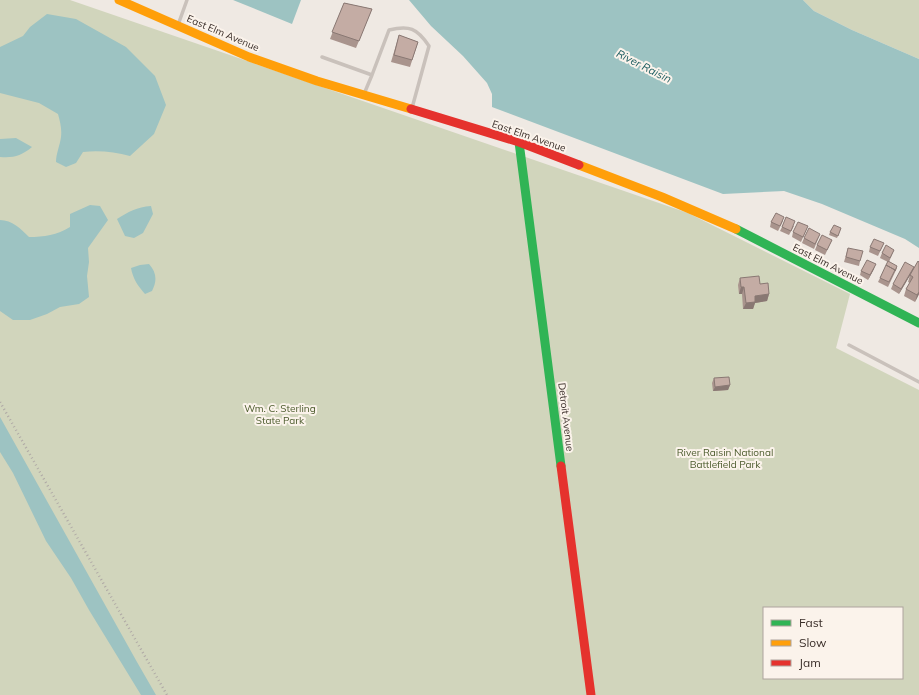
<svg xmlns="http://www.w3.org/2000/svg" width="919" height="695" viewBox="0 0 919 695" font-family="Mulish,sans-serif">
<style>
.green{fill:#d1d5bc;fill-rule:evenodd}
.water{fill:#9dc3c2}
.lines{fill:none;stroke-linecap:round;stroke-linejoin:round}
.lane{stroke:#c9c1bb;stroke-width:3.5}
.fast{stroke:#30b455;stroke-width:9}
.slow{stroke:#ff9f0a;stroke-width:9}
.jam{stroke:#e5322d;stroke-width:9}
.rail{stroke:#b0aaa6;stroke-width:2.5;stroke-dasharray:1 3;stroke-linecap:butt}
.wall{fill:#a9948d}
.shaded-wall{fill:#897873}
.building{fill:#c4aca4;stroke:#897873}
.labels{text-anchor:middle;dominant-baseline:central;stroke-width:4;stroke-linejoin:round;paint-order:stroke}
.street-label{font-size:10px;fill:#3a2e29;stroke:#fbf3eb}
.park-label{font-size:10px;fill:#4a5a2b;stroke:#fbf3eb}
.water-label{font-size:11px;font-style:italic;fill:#1b5c5f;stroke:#fbf3eb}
</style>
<rect width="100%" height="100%" fill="#efe9e3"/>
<path class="green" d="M0 0H70L688 213 850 294 836 348 919 390V695H0ZM764 608H902V678H764Z
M803 0H919V59L852 30 814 11Z"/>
<path class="water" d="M233 0H301L292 24Z
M409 0H803L814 11 852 30 919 59V248L905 239 822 204 784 191 723 194 492 107V94L487 83 463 56 431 26Z
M47 14 76 19 126 47 155 76 166 105 154 134 130 156C115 152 99 150 83 152L76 163 66 167 56 162C56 154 60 145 61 137 62 129 60 121 58 114L39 103 0 93V47L23 36 30 27Z
M16 138 32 147C21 156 14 158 0 157V139Z
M90 205 100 206 108 220 88 248 89 262 87 276 89 297 79 304 60 307 47 314 30 320H13L0 311V220C12 220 21 229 29 237 44 237 57 235 70 227V214Z
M151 206 153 214 143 233 134 238 125 236 117 219C128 212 137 207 151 206Z
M149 264C157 273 157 281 152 291L145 294C138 286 133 279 131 268L140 265Z
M0 417 137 662 156 695H141L89 610 71 578 46 541 13 473 0 452Z"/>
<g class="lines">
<path class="lane" d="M178 25 187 0
M322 57 372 75 364 94
M372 75 389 30C409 25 417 28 429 46L412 108
M849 345 919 382"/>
<path class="fast" d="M519 142 561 466
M736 229 919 323"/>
<path class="slow" d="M119 0 249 57 317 81 411 109
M579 165 662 197 736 229"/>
<path class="jam" d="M411 109 519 142 579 165
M561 466 591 695"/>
<path class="rail" d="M0 402 167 695"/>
</g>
<path class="wall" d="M344 3 372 9 356 48 330 39Z
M399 35 418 42 410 67 391 62Z
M783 221 778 231 770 227 771 222Z
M794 226 789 235 780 231 782 227Z
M808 226 801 242 792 237 793 232Z
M841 228 837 238 829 235 830 232Z
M820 234 814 249 802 243 804 238Z
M832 240 825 255 815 250 817 245Z
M884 243 878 256 869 252 870 247Z
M848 248 860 261 859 266 844 262Z
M894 250 889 262 897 268 888 287 878 282 888 262 880 258 882 253Z
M918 261 919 294 915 302 904 296 906 289 910 283 908 282 910 275Z
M914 267 912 272 899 294 891 289 893 284Z
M874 269 868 280 860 275 861 271Z
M740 278 760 284 769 294 767 301 755 303 753 309H743L742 294H739L738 285Z
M714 378 730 385 728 390 713 391 712 383Z"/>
<path class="shaded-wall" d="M876 264 874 269 868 280 870 275Z
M914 267 912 272 899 294 901 289Z
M741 287H744L742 294H739Z
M919 292V294L915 302 917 295Z
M769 294 767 301 755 303 753 309H743L746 303 755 296Z
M730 385 728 390 713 391 715 387Z"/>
<path class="building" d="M344 3 372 9 359 41 332 32Z
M399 35 418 42 412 60 394 55Z
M776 213 784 217 780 226 771 222Z
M786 217 795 221 791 231 782 227Z
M798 222 808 226 803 237 793 232Z
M834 225 841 228 838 236 830 232Z
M809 228 820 234 815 244 804 238Z
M822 235 832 240 827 250 817 245Z
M874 239 884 243 880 251 870 247Z
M886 245 894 250 890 258 882 253Z
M848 248 863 251 860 261 846 257Z
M867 260 876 264 870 275 861 271Z
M888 261 897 266 895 271V270L886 265Z
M918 261 919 262V292L917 295 906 289 913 277 910 275Z
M905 262 914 267 901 289 893 284Z
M886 265 895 270 889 282 880 278Z
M759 276 760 284 768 283 769 294 755 296V302L746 303 744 287H741L740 278Z
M729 377 730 385 715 387 714 378Z"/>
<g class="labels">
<g class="street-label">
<text transform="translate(223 33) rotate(23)">East Elm Avenue</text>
<text transform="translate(529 136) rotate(19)">East Elm Avenue</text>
<text transform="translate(828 264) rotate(27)">East Elm Avenue</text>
<text transform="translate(566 417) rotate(83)">Detroit Avenue</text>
</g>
<g class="park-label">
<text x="280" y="408">Wm. C. Sterling<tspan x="280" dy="12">State Park</tspan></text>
<text x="725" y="452">River Raisin National<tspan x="725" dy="12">Battlefield Park</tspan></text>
</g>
<g class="water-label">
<text transform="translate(644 66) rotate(27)">River Raisin</text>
</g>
</g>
<rect x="763" y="607" width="140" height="72" fill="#fbf3eb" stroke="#aea49d"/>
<rect x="771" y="620" width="20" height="6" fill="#30b455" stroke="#aea49d"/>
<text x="799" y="627" font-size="12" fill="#3a2e29">Fast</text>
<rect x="771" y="640" width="20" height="6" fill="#ff9f0a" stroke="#aea49d"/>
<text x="799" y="647" font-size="12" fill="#3a2e29">Slow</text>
<rect x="771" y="660" width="20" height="6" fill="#e5322d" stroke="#aea49d"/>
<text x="799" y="667" font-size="12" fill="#3a2e29">Jam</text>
</svg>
